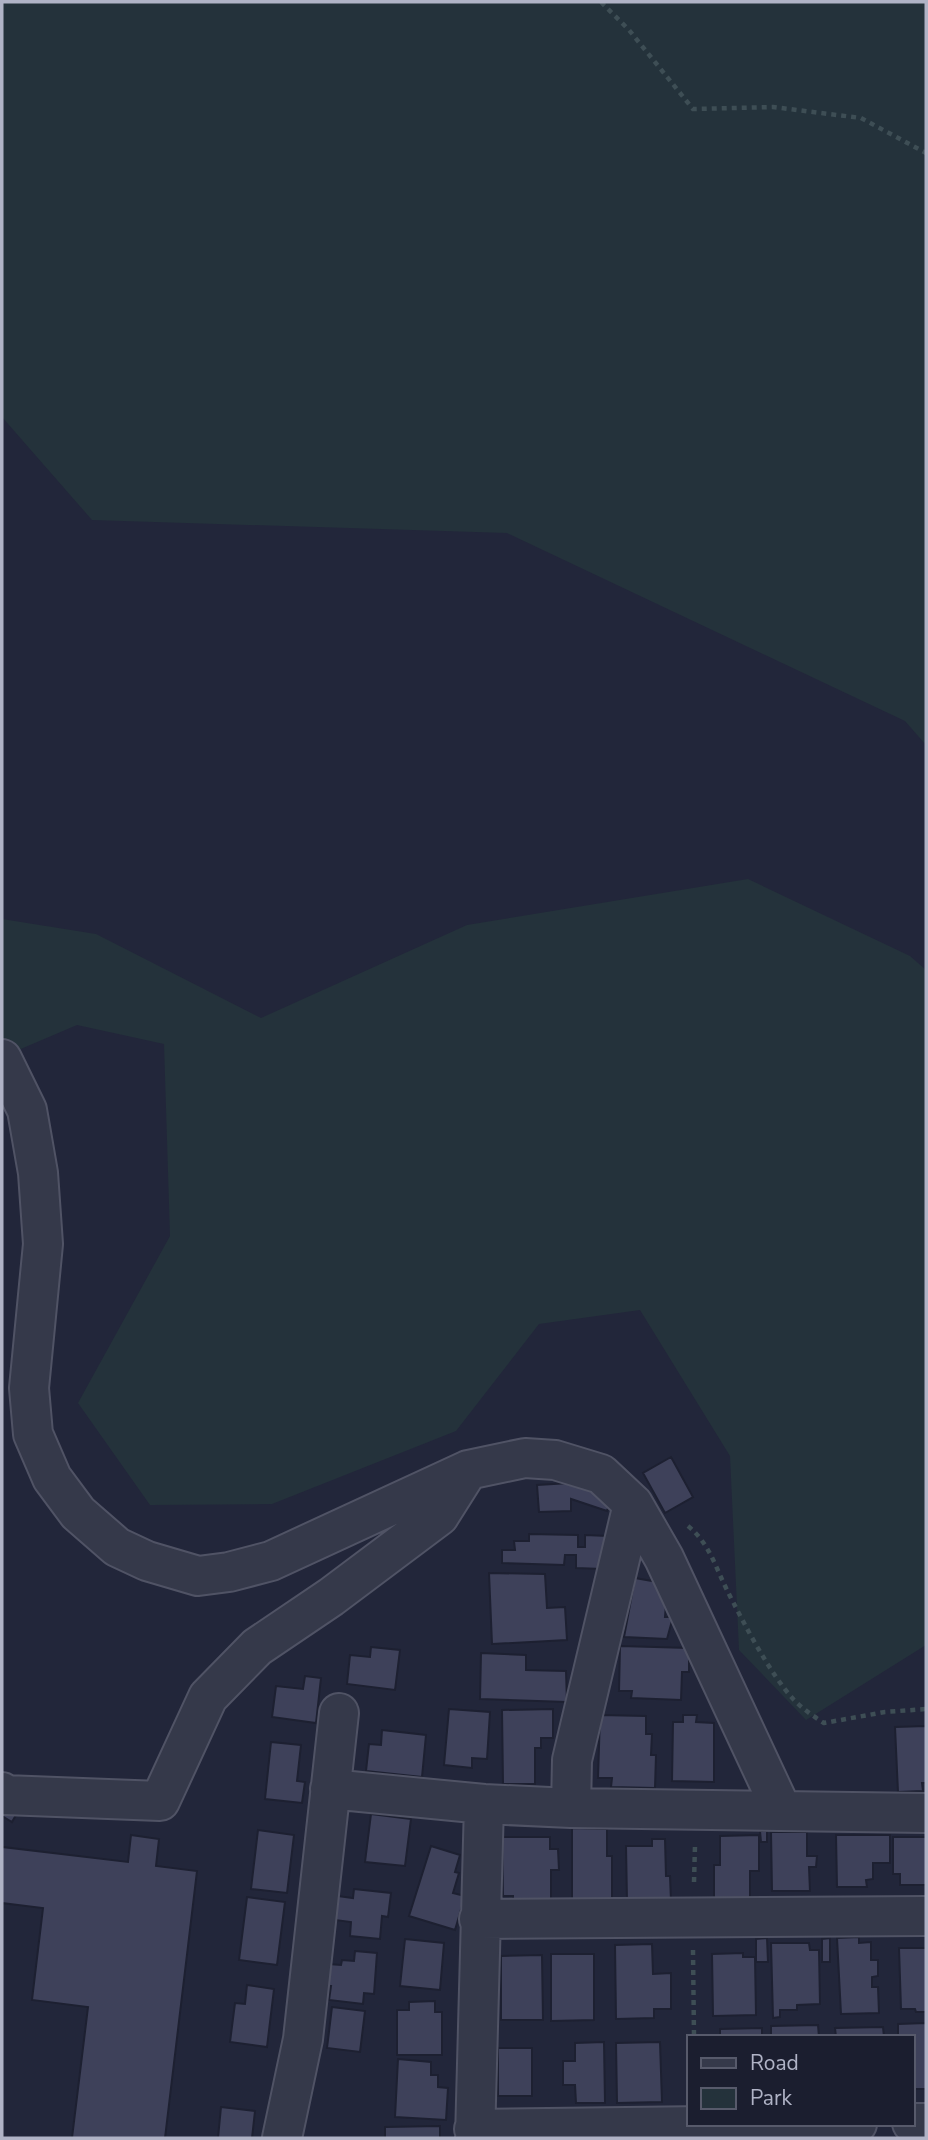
<svg xmlns="http://www.w3.org/2000/svg" width="928" height="2140" viewBox="0 0 928 2140" font-family="'Nunito Sans',sans-serif">
<style>
.green{fill:#24323b}
.building{fill:#3e415a;stroke:#1d2031;stroke-width:2}
.lines{fill:none;stroke-linecap:round;stroke-linejoin:round}
.minor-casing{stroke:#505365;stroke-width:42}
.path{stroke:#3e4e55;stroke-width:4.5;stroke-dasharray:5 5;stroke-linecap:butt}
.minor{stroke:#35394a;stroke-width:38}
</style>
<rect width="100%" height="100%" fill="#22263a"/>
<path class="green" d="M2 2H926V745L905 721 507 533 92 520 2 417Z
M748 879 910 956 926 970V1645L806 1720 739 1650 730 1456 640 1310 539 1324 456 1431 272 1504 150 1505 78 1403 170 1236 164 1044 77 1025 2 1057V919L96 934 261 1018 467 925Z"/>
<path class="building" d="M671 1457 693 1497 665 1513 643 1473Z
M570 1483 612 1497 607 1511 571 1499V1511L539 1512 537 1485Z
M529 1534 578 1535V1547H585V1535L608 1536 602 1569 576 1568V1555H565L564 1565 502 1563V1550H515L514 1541H529Z
M489 1573 545 1574 547 1608 565 1607 567 1640 492 1644Z
M635 1578 663 1583 667 1592 665 1617H673L667 1639 624 1637Z
M620 1646 689 1648V1672H682L681 1700 631 1698 632 1691H619Z
M371 1647 400 1650 395 1690 347 1684 350 1655 370 1657Z
M481 1653 526 1655V1670L566 1671 567 1702 480 1699Z
M305 1676 321 1678 316 1723 272 1717 276 1686 303 1689Z
M449 1709 490 1712 487 1759 472 1758V1768L444 1765Z
M553 1709V1738H541V1748H535V1784H503L502 1710Z
M600 1715 646 1716V1734H652L651 1755H656L655 1788 611 1787 612 1778H598Z
M683 1715H697L696 1722 714 1723V1782L672 1781 673 1722H683Z
M926 1726V1783H922L923 1791 898 1792 895 1727Z
M382 1730 426 1735 422 1777 366 1771 369 1744 381 1745Z
M271 1742 301 1745 297 1781 305 1782 302 1803 265 1799Z
M2 1805 16 1815 12 1822 2 1816Z
M371 1814 411 1819 405 1866 365 1862Z
M572 1828 607 1829V1856H612V1901H572Z
M258 1830 294 1835 287 1893 251 1889Z
M760 1831H767V1842H761Z
M771 1832H807V1856H817L816 1867H809L810 1891H772Z
M131 1835 159 1839 156 1866 197 1871 165 2138H72L88 2007 32 2000 43 1908 2 1903V1847L128 1862Z
M759 1835V1871H750V1900H714V1865H720V1836Z
M836 1835H890V1863H873V1879L866 1880 867 1887H837Z
M502 1837H550V1849H558L559 1870H551V1900L513 1909V1896H503Z
M893 1837H926V1885H900V1874H893Z
M652 1839H665L666 1876H670L671 1901 627 1902 626 1846H652Z
M431 1846 460 1855 455 1872 459 1873 453 1893 465 1896 455 1930 409 1916Z
M354 1889 391 1893 388 1917 382 1916 380 1939 350 1936 351 1922 335 1920 338 1896 353 1898Z
M247 1897 285 1902 277 1965 239 1960Z
M859 1937V1943L871 1942V1960H878V1976L872 1977V1987H878L879 2013 841 2014 837 1938Z
M767 1938 768 1962H756V1939Z
M830 1938V1962H822V1939Z
M405 1939 444 1943 440 1990 400 1986Z
M771 1943H809L810 1950H819L820 2004 797 2005V2010H780V2017L773 2018Z
M652 1944 653 1974 671 1973V2009H654V2018L616 2019 615 1945Z
M899 1948H926V2012H916L915 2009H901Z
M355 1951 377 1953 374 1994 364 1993 363 2004 329 2000 331 1986H326L328 1964 341 1965 342 1960 354 1961Z
M743 1953V1957H755L756 2015 713 2016 712 1954Z
M551 1954H594V2020L551 2021Z
M542 1955 543 2020H501V1956Z
M247 1985 274 1989 267 2047 230 2042 235 2003 245 2004Z
M435 2001V2012H442V2055H397V2010H409V2002Z
M332 2007 365 2011 360 2052 327 2048Z
M926 2023V2089H912V2037H898V2024Z
M818 2025 819 2037H771V2026Z
M883 2027 884 2037H836L835 2028Z
M762 2028V2037H720V2029Z
M604 2042 605 2103H576L575 2085H563V2061H575V2043Z
M660 2042 662 2102 617 2103 616 2043Z
M498 2048H532V2096H498Z
M398 2059 431 2062V2075H438V2087L448 2088 446 2120 395 2117Z
M221 2107 255 2111 252 2138H218Z
M440 2126V2138H385V2127Z"/>
<g class="lines">
<defs>
<path id="minor" d="M2 1059 27 1110 38 1173 43 1244 29 1388 33 1434 52 1478 78 1513 117 1547 147 1561 198 1576 229 1572 271 1561 468 1470 525 1458 555 1460 601 1474 633 1504 664 1558 782 1811
M330 1789 484 1804 571 1808 926 1813
M2 1792 5 1795 160 1801 208 1697 257 1647 331 1597 439 1516 468 1470
M571 1808 572 1760 633 1504
M479 1919 926 1916
M912 2123H926
M474 2129 857 2124
M282 2138 303 2039 339 1713
M475 2138 484 1804"/>
</defs>
<use href="#minor" class="minor-casing"/>
<path class="path" d="M601 2 629 30 693 109 773 107 861 118 926 153
M688 1526C709 1543 715 1566 727 1590 743 1622 770 1674 794 1700 803 1709 813 1716 824 1723L885 1712 926 1709
M694 1882 695 1845
M693 1950 694 2037"/>
<use href="#minor" class="minor"/>
</g>
<rect width="928" height="2140" fill="none" stroke="#b0b3c6" stroke-width="7"/>
<rect x="687" y="2035" width="228" height="91" fill="#1b1e2f" stroke="#575a6b" stroke-width="2"/>
<rect x="701" y="2058" width="35" height="10" fill="#35394a" stroke="#575a6b" stroke-width="2"/>
<text x="750" y="2070" font-size="21" fill="#b0b3c6">Road</text>
<rect x="701" y="2088" width="35" height="21" fill="#24323b" stroke="#575a6b" stroke-width="2"/>
<text x="750" y="2105" font-size="21" fill="#b0b3c6">Park</text>
</svg>
